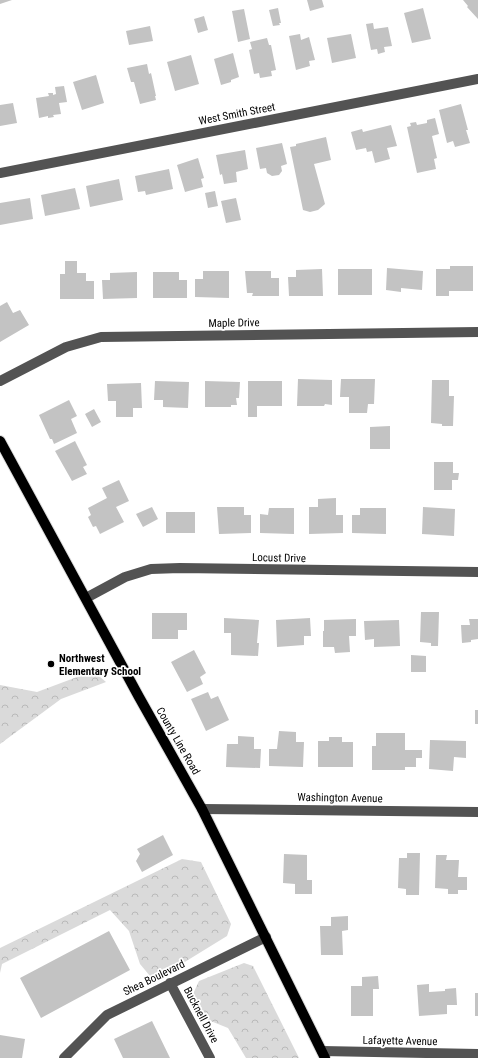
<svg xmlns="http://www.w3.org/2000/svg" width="478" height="1058" viewBox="0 0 478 1058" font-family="'Roboto Condensed',sans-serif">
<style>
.forest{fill:url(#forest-crowns)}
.building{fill:#c3c3c3}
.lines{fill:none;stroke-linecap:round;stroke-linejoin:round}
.major-casing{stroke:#dbdbdb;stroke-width:12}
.minor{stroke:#535353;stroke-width:10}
.major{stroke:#000;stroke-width:10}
.poi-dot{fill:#000;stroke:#fff;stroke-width:1.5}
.labels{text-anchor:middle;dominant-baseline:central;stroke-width:3.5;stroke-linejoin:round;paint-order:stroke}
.street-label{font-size:11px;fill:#000;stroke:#fff}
.poi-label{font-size:11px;font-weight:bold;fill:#000;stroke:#fff;text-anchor:start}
</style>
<defs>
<pattern id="forest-crowns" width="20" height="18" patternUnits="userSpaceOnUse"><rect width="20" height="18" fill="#dadada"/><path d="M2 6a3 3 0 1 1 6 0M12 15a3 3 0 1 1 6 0" fill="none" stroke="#b9b9b9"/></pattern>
</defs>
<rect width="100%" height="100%" fill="#fff"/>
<path class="forest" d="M93 671 106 682 61 699 0 744V685L37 692Z
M182 859 201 862 231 924 227 936 162 976H150L140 964 129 931 110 910 2 964 0 973V948Z
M244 963 253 966 299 1058H246L228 1028 208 1020 193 994 199 981Z"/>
<path class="building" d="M0 0H12L0 4Z
M307 0H322L324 7 310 11Z
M463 0H478V19L467 7 468 6Z
M278 8 281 23H279L280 25 273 26 269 10Z
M423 8 431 39 412 43 404 13Z
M244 9 250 39 238 42 232 11Z
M204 16 208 30 198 33 194 19Z
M373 23 374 29 388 27 392 46 384 47 385 52 378 54 377 49 371 50 366 24Z
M150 26 153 41 129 45 126 31Z
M300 34 301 40 309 37 315 60 309 61 310 66 296 70 289 36Z
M351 34 356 58 332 63 327 38Z
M267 38 269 45H271L276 70 271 71 272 76 260 78 259 73 254 74 249 50 252 49 250 42Z
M233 53 239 77 231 80V82L221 85 214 59Z
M191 55 199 84 175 91 167 62Z
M147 64 149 74 151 73 156 96H155L156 100 140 104 134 82H131L127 68Z
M96 75 104 103 82 110 73 82Z
M64 86 67 102 59 103 61 114 53 115 54 117 48 118V116L39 118 36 98 49 96 48 93H53V95L56 94 55 87Z
M13 103 17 123 0 126V105Z
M461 104 468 130H466L470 143 455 147 453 141 447 143 439 110Z
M435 118 439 134 432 136 437 158 434 159 436 169 417 173 407 127 411 126 410 123 416 122 417 125 427 123V120Z
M391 125 397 146 387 148 390 159 375 163 372 151 367 152 366 148 356 150 351 132 362 129 363 132Z
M326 137 331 160 314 164 325 204 318 210 310 212 303 210 290 147 296 146V144Z
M282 143 287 164 281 166 282 171 279 175 272 176 267 173 266 168 260 169 256 148Z
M245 150 248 169 236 172 237 182 224 184 222 174 220 175 216 155Z
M198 158 204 178 201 179 203 187 185 192 177 165Z
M169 169 173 189 146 195 145 191 138 192 135 176Z
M119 179 123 200 90 207 86 186Z
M75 188 80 209 45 216 41 195Z
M215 191 218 206 208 208 205 193Z
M30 198 33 219 0 225V203Z
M236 198 241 220 226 223 221 201Z
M65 261H77V273H86V281H94V299H60V274H65Z
M450 266H473V291H449V296H436V269H450Z
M387 268 423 271 422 290 401 288V292L386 290Z
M322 269 323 296H289L288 277H296V270Z
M338 269H372V295H338Z
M203 271H229V298L195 297V279H203Z
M245 271H271V278H279V296H252L253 293H247Z
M137 272V298L103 299 102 280H110V273Z
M153 272H179V280H187V298H153Z
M7 302 13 313 20 310 29 325 0 342V306Z
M298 379 332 380V405L325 404 324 406H297Z
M341 379H375L374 404H368L367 413H349V397H340Z
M432 380H449V396H454L453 426H442V424L431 423Z
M155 381 189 382 188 408 163 407V400H154Z
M205 381 240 382 239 398H236L237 405H231V407H205Z
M248 381H282V406H257V417H248Z
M141 383 142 408H133V417H116V401H108L107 384Z
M69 400 77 416 71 419 77 433 54 444 52 439H50L39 415Z
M94 409 101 422 92 427 85 414Z
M390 426V449H370V427Z
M75 441 87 465 83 467 87 474 72 481 55 451Z
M434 462H453V473H459L458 480H452V490H434Z
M119 480 129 501 116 507 124 522 100 534 96 526 93 527 88 517 91 515 88 508 107 498 102 488Z
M336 498V515H343V533L309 534V507H318V499Z
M152 507 158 519 143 527 136 514Z
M217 507H244V515H251V533L219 534Z
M423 507 455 509 454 536 422 534Z
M269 508H294V534L260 533V514L268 515Z
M360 508H386V534L352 533V515H360Z
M166 512H195V533H166Z
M421 612H439L438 646H431V643L420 642Z
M152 613H187V630H178V639H152Z
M224 618 259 620 257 643H259L258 656 231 655V633H224Z
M310 618 311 636H304V645L277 647 276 620Z
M356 619V636H349L350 652 335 653 334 647H323V631H324V620Z
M469 619H478V639L471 640V642L462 643 461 625H470Z
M399 620 400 646 374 647V639L365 640 364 621Z
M194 650 206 673 200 677 203 684 187 692 171 662Z
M411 655 426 656V672H411Z
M208 692 211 699 218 696 229 720 206 731 191 699Z
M475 710H478V724H475Z
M279 731 296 732V742H304L303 767 269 766V749H277Z
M376 733H405V750H422V758H416V767H405V770H372V746H376Z
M238 736 254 737V749H261L260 768 226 767 227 744H238Z
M329 737H342V742H353V767H318V741H329Z
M430 740 466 741V758L454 757 453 771 429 769Z
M163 835 173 855 142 872 136 861 140 854 137 849Z
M407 853H420L419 895H406V889L398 888 399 858H407Z
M284 854 307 855V880H312V894H295V884L283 883Z
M436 855H447L446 860H459L458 877H467V890H458V894H448V889L435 888Z
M348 916V930L342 931 343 955H321L320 926H331V917Z
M109 931 130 970 41 1018 20 978Z
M378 976 379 989H373V1016H351V986H362V977Z
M429 984V992L445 991V989L456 988 457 1005H447V1014L419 1016 417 985Z
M475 993H478V1016H475Z
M152 1021 170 1058H123L114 1039Z
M0 1035 25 1039 22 1058H0Z"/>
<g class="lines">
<defs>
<path id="major" d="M0 441 139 697 202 809 325 1058"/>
</defs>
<use href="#major" class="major-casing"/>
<path class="minor" d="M0 173 478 79
M0 381 66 347 101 337 478 332
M86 598 125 577 151 569 180 568 478 572
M202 809 478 812
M170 983 210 1058
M322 1051 478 1054
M64 1058 107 1015 266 937"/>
<use href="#major" class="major"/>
</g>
<circle class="poi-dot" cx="51" cy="664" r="4"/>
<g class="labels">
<g class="street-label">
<text transform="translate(237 114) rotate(-11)">West Smith Street</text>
<text transform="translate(234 323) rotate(-1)">Maple Drive</text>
<text transform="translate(279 558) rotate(1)">Locust Drive</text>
<text transform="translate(178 741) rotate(60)">County Line Road</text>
<text transform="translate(340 798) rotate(1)">Washington Avenue</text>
<text transform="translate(154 978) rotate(-26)">Shea Boulevard</text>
<text transform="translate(201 1015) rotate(62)">Bucknell Drive</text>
<text transform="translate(400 1041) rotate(1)">Lafayette Avenue</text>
</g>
<g class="poi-label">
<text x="59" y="658">Northwest<tspan x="59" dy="13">Elementary School</tspan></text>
</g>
</g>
</svg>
